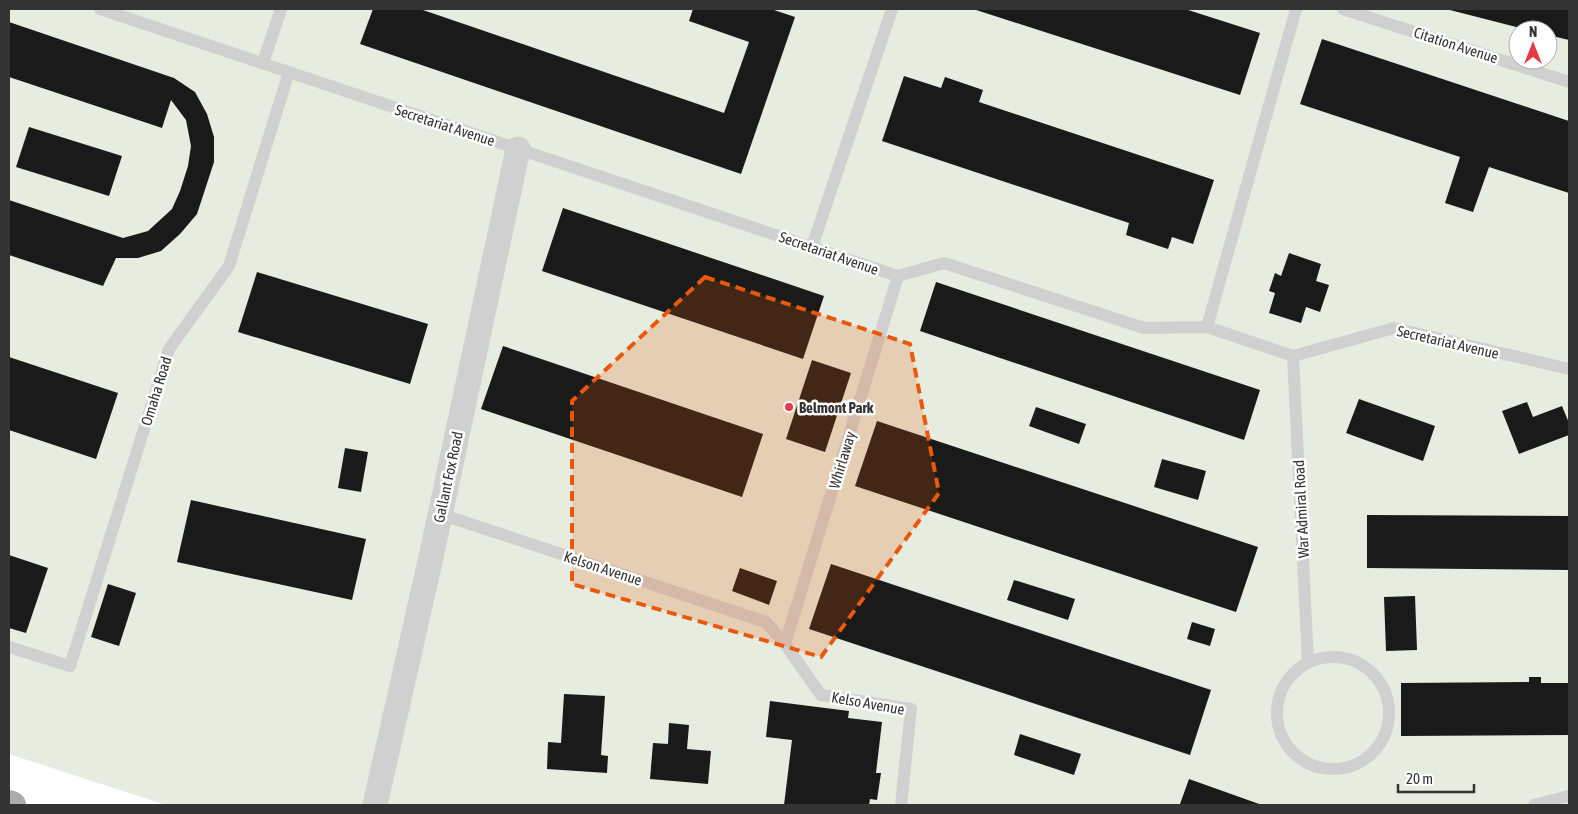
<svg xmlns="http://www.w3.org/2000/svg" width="1578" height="814" viewBox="0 0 1578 814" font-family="'Asap Condensed',sans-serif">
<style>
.green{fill:#e6ecdf;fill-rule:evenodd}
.building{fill:#1a1a1a}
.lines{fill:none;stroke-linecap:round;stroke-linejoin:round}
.lane{stroke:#d0d0d0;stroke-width:12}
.street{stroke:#d0d0d0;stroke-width:25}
.primary{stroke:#ababab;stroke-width:28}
.marked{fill:#e8590c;fill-opacity:0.2;stroke:#e8590c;stroke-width:4;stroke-dasharray:10 6;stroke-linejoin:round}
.poi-dot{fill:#e63946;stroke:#fff;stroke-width:2}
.labels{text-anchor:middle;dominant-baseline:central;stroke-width:5;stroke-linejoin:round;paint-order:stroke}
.street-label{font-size:15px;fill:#333;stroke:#fff}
.poi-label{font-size:15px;font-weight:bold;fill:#333;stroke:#fff;text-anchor:start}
</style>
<rect width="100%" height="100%" fill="#fff"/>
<path class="green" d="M9 9H1569V805H166L9 754ZM1518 30H1548V60H1518Z"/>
<path class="building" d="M373 9H420L724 113 749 42 689 21 693 9H771L795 17 741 174 360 44Z
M973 9H1185L1260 33 1240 95Z
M1446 9H1569V40L1548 35V30H1528Z
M9 22 174 78 195 92 207 114 214 137V162L197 214 180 234 161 251 138 258H116L103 286 9 255V200L123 238 148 231 172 209 180 191 188 166 191 146 186 120 171 100 162 128 9 77Z
M1322 39 1569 121V193L1489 167 1473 212 1445 203 1460 157 1300 104Z
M904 76 941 88 945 77 983 90 979 102 1214 180 1193 244 1172 237 1168 249 1126 235 1129 223 882 141Z
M29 127 122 156 109 196 16 167Z
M563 208 824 296 803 359 542 271Z
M1289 253 1321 264 1316 281 1329 285 1320 312 1306 307 1301 323 1269 313 1275 293 1269 291 1275 273 1281 276Z
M257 272 428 324 410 384 238 332Z
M936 282 1260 390 1244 440 920 331Z
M503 346 763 434 742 497 481 409Z
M9 357 118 393 96 459 9 430Z
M812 360 851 373 825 452 786 439Z
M1359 399 1435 426 1423 461 1346 433Z
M1527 402 1533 417 1562 406 1569 423V435L1519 454 1502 411Z
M1036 407 1086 424 1079 444 1029 426Z
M877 421 1258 547 1236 612 855 486Z
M345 448 368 452 361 492 338 488Z
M1162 459 1206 471 1198 500 1154 487Z
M191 500 366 539 352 600 177 562Z
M1367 515 1569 516V570L1367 568Z
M9 555 48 568 26 633 9 628Z
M831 564 1211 690 1190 755 809 629Z
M740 568 777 581 769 605 732 591Z
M1014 580 1075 599 1068 620 1007 600Z
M108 584 136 593 119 646 91 637Z
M1415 596 1417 650 1386 651 1384 597Z
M1192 622 1215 629 1210 646 1187 639Z
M1529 677H1541V683H1569V735L1401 736V683L1529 682Z
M564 694 605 696 601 755 608 756 607 773 547 769 548 742 561 743Z
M770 701 849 711 848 718 882 722 876 773H881L877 800 870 799 869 805H784L792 740 766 737Z
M669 723 689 725 687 749 711 751 708 784 650 779 653 743 668 744Z
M1020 734 1081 754 1074 775 1014 755Z
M1189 779 1262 805 1180 804Z"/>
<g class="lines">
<path class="lane" d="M100 9 898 276 944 263 1144 328 1207 327 1293 356 1394 328 1569 369
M1343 9 1569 82
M263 63 281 9
M812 247 892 9
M1207 327 1296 9
M1293 356 1308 662
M440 514 766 622 785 644 821 695 911 709 901 805
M785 644 898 276
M9 647 70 666 169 349 229 266 289 72
M1277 713a56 56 0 1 1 112 0a56 56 0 1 1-112 0Z
M1534 805 1569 796"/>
<path class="street" d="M375 805 433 548 518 149"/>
<path class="primary" d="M9 804 12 805"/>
</g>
<path class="marked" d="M705 277 910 344 939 493 821 657 572 584V401Z"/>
<circle class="poi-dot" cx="789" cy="407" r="5"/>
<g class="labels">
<g class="street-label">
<text transform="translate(1456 45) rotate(18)">Citation Avenue</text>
<text transform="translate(445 125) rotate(18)">Secretariat Avenue</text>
<text transform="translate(829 253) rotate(19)">Secretariat Avenue</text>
<text transform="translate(1448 342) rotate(13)">Secretariat Avenue</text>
<text transform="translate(156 391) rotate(-73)">Omaha Road</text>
<text transform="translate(842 460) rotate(-73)">Whirlaway</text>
<text transform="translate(448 477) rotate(-78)">Gallant Fox Road</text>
<text transform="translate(1301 509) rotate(-93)">War Admiral Road</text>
<text transform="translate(603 568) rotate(18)">Kelson Avenue</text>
<text transform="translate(868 703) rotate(10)">Kelso Avenue</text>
</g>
<g class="poi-label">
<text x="799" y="407">Belmont Park</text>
</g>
</g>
<rect width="1578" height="814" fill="none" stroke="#333333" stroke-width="20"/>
<g transform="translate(1533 45)"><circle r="24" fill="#ffffff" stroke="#adadad"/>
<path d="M0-4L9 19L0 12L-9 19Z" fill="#e63946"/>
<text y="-8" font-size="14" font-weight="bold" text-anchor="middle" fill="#333333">N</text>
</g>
<path d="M1398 784v8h76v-8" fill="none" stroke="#333333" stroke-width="2.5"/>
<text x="1406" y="784" font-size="15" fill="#333333" stroke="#ffffff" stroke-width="4" paint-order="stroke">20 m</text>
</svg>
